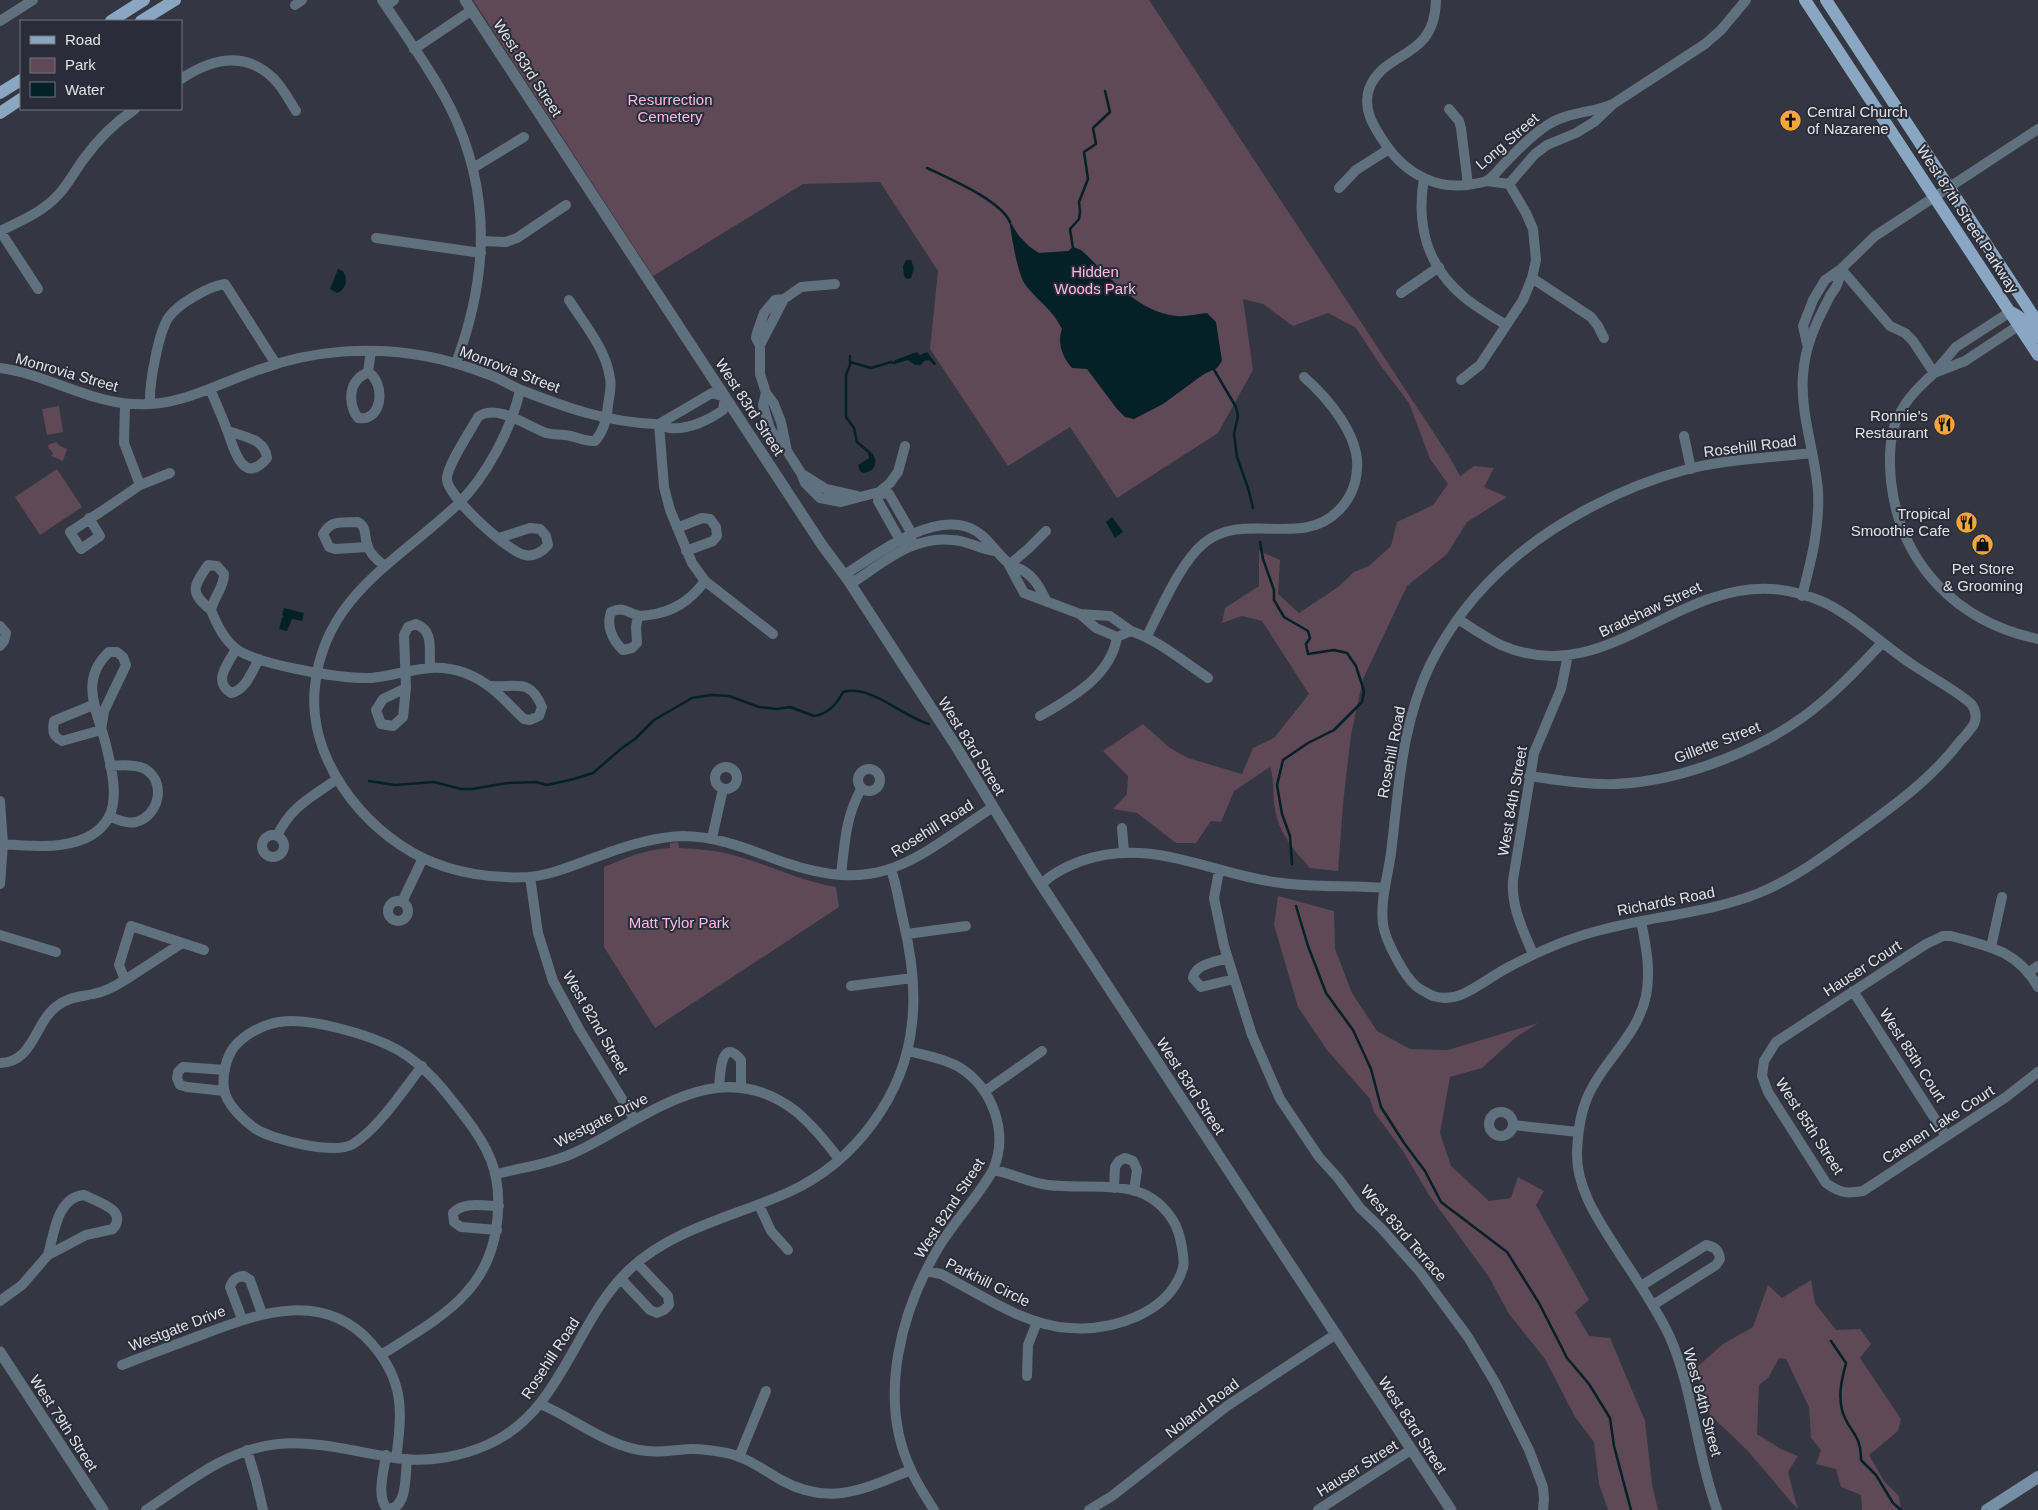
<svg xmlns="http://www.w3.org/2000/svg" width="2038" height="1510" viewBox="0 0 2038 1510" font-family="Helvetica,sans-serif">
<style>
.green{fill:#5f4858}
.water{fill:#032127}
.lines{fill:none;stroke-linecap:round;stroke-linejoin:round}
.stream{stroke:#032127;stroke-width:2.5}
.minor{stroke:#61707d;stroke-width:10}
.tertiary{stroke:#61707d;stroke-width:11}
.secondary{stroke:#778fa4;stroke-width:12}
.primary{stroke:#89a7c2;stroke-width:12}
.labels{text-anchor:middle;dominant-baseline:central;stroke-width:4;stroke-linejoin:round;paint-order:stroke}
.street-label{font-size:15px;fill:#e1e3ea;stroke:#2a2c37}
.park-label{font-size:15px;fill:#f9bbe6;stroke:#2a2c37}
.poi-label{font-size:15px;fill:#e1e3ea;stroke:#2a2c37;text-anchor:end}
</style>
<rect width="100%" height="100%" fill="#343642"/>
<path class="green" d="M473 0H1149L1449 456 1460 476 1474 466 1494 468 1484 487 1507 497 1467 522 1447 554 1407 586 1363 679 1351 735 1343 804 1338 871 1310 868C1294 850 1279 834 1275 809 1272 795 1275 781 1270 767L1234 791 1221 822 1211 821 1196 843H1176L1137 813 1113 809 1127 794 1128 776 1103 751 1143 724 1170 748 1188 758 1242 774 1253 748 1274 738 1309 694 1262 621 1242 616 1222 623 1225 608 1259 586V551L1280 560 1278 594 1299 613 1338 587 1354 572 1369 566 1391 546 1397 522 1433 505 1448 484 1430 459 1409 403 1381 366 1356 328 1328 313 1293 326 1263 304 1243 299 1253 370 1218 433 1117 498 1070 427 1008 466 930 349 938 271 880 182 803 184 653 276Z
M59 406 63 432 47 435 42 409Z
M56 442 60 446 67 449 63 461 51 456 53 454 50 449 49 450 48 445Z
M57 469 82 507 40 535 15 497Z
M678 842 679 848C699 849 717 850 736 856 770 865 801 881 836 887L839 907 655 1028 604 947V867C625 858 647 849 670 848V843Z
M1278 896 1334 911 1335 949 1352 993 1377 1031 1410 1049 1448 1050 1538 1023 1515 1038 1482 1068 1450 1077 1440 1133 1451 1166 1489 1201 1511 1198 1518 1177 1544 1191 1536 1205 1589 1300 1575 1312 1589 1336 1610 1338 1645 1421 1652 1484 1658 1510H1608L1599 1484 1594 1442 1575 1417 1545 1359 1509 1314 1489 1277 1429 1195 1403 1151 1374 1112 1370 1099 1327 1050 1298 1007 1274 925Z
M1811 1280 1815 1303 1836 1330 1860 1329 1871 1344 1860 1358 1901 1419 1898 1431 1869 1455 1884 1481 1899 1496 1901 1510H1862L1861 1495 1841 1487 1836 1469 1816 1464 1821 1450 1811 1438 1809 1407 1786 1359 1779 1358 1768 1378 1759 1385 1757 1434 1781 1449 1798 1456 1788 1472 1798 1510 1747 1450 1705 1410 1696 1368 1723 1344 1753 1327 1768 1285 1782 1298Z"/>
<path class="water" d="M1009 220 1019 236 1030 247 1039 253 1068 251 1073 247 1081 250C1109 275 1135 311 1176 316 1186 317 1197 314 1207 313L1216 322 1222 361 1217 368 1204 374 1163 404 1134 419 1125 417 1117 409 1087 369 1072 368C1062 357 1057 342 1062 329 1053 310 1040 303 1027 287 1017 276 1012 236 1009 220Z
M906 260H911L914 268 911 278 907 279 904 276 903 266Z
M338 269 343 271C348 279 347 289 337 293L330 289Z
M917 352 920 355 927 352 936 364 934 365 929 360 924 361 921 365H915L908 360 895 364 894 363 895 360Z
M872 453C879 462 875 472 863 473L860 471 858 465 869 458 868 454Z
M1112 517 1123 532 1115 538 1106 522Z
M284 608 304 613 302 621 292 619 287 631 279 629 282 618 284 616 282 615Z"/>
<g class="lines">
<path class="stream" d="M927 168C950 179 1000 200 1010 222
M1073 248 1070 229 1079 219 1080 212 1079 202 1088 179 1084 152 1096 144 1093 128 1110 112 1105 91
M850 356V365L846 375V417L854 428 857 442 870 453
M850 362 871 368 891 362 894 363
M1213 368 1236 407 1238 416 1234 434 1237 457 1248 488 1253 508
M1260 542 1263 559 1274 590V600L1284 617 1308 631 1310 638 1306 644 1308 654 1334 650 1347 653 1356 666 1364 691 1362 702 1334 730 1308 743 1283 760 1277 785 1282 814 1290 836 1292 864
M369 781 395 785 434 782 461 789H472L507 783 536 782 547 785 574 779 593 773 622 748 635 739 654 720 692 698 711 695 729 696 759 707 777 709 790 707 814 716C828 714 837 704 843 692 871 684 903 717 929 724
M1296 906 1308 946 1326 993 1353 1030 1371 1069 1381 1107 1404 1143 1425 1171 1441 1202 1507 1252 1539 1303 1567 1358 1589 1384 1610 1418 1614 1446 1631 1510
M1831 1341 1846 1363C1842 1379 1838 1393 1842 1410 1847 1430 1862 1434 1861 1460L1876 1475 1893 1503 1901 1510"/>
<path class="minor" d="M382 0C405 35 432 71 451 109 492 193 488 277 456 363
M1436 0C1435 61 1384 49 1369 89 1362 111 1375 128 1386 145 1406 174 1438 191 1473 184 1478 183 1484 183 1488 180 1494 176 1499 169 1504 164 1518 150 1531 135 1549 124 1568 112 1592 113 1613 104
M295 5 302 0
M386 6 394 0
M0 21 33 0
M414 49 472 10
M181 79C211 59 245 50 274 79 283 88 289 100 296 111
M1449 109 1459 121 1461 128 1468 185
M473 168 524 137
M1424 178C1416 225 1426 265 1464 297 1477 308 1492 316 1506 325
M1509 184 1535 154 1547 145 1576 133 1594 122 1613 104 1705 44 1721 30 1746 0
M1339 188 1356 170 1389 149
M0 231C21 221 43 212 59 194 68 184 75 171 83 160 98 139 114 123 135 109
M0 231 38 289
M376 238 481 253
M482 241 506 242 517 238 566 205
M1841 269 1890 326 1905 333 1913 341 1934 373C1921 385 1908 397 1900 413 1889 432 1889 460 1891 481 1900 564 1957 622 2038 639
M1532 278 1591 317 1598 326 1604 338
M1401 293 1439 267
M2010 312 1956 347 1934 373 1965 361 2018 326
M1807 344 1803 326 1813 300 1825 280 1841 269 1875 236 2038 129
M760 345 784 299
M0 368C52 375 96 408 150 404 189 402 224 381 261 369 313 350 371 346 425 356 448 360 469 367 490 375 501 379 511 386 521 390 567 408 606 422 656 424 661 424 665 427 670 428 688 430 709 420 723 410L725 397 712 393 659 424
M368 372C386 383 383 422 358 418 350 408 348 389 358 379 360 376 365 374 368 372L371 351
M1461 380 1480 365 1523 300 1532 278 1536 260 1533 229 1526 213 1509 184 1487 181
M210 389C216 403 222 416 227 430 233 445 242 488 267 458 265 438 243 437 228 431
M520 390C512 428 486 477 458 504 399 560 324 596 315 686 307 757 361 828 423 858 454 873 493 879 528 877 553 875 578 863 602 855 628 845 655 837 683 836 719 836 752 851 786 863 884 896 916 857 993 807
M766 393 763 405 770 429 787 451 801 473 805 483 820 498 841 502 879 492 890 483 898 472 905 446
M150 404C149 386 158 332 169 317 178 304 209 286 225 284L276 364
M659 424 664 487 670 510 692 563 705 581 773 634
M1684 436 1691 469
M787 451 781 422 774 404 766 393 760 374V345L756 338 757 333 764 313 775 300 784 299 801 287 835 284
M802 474 826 489 857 496
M140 485 170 473
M879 492 889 494 912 534 910 546 900 540 878 501Z
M89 518 100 536 81 549 70 532C93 517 117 501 140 485L124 443 125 404
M677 528 702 518 710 519 716 527 717 536 713 541 686 551
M499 538 530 528 540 529 546 536 548 545C542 552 535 557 525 555 508 552 447 496 447 479 446 467 471 430 478 417 497 403 527 426 546 433 553 435 559 434 565 435 576 436 584 442 595 441 604 431 607 418 608 405 609 396 612 387 610 378 606 349 584 324 569 300
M368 547 335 549 329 547 323 534C332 519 341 523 358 522 367 527 364 535 367 544 369 553 378 561 385 566
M994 551C980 549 968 541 953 540 915 535 885 561 855 581L848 580 849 572C878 553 932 512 970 528 985 534 994 550 1006 561 1010 566 1016 567 1022 570 1035 577 1041 590 1047 602
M208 565 217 566 224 574C224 588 214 596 211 610 189 592 193 587 208 565Z
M1009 565 1024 593 1080 614 1096 628 1117 637
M1009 565 1028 549 1046 531
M1802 596C1811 561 1820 528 1818 491 1815 452 1800 414 1803 375 1805 346 1815 325 1828 300 1830 295 1833 292 1836 287 1839 282 1840 275 1841 269
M211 610C216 623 223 638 235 648 256 665 343 679 371 678 404 675 430 660 465 673 490 682 505 701 524 719L530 720 539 716 542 707C530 677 515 688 491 686
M1080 614 1110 616 1131 631
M638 616 636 627 637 643 632 648 623 650C612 640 606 625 611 612 623 606 626 612 637 615 640 617 645 615 649 615 673 612 690 601 705 581
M1458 619C1472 628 1486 638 1501 645 1603 690 1672 583 1772 589 1787 590 1806 595 1821 601 1850 613 1885 647 1913 665 1926 674 1964 695 1972 705 1976 711 1977 717 1974 724 1973 726 1963 739 1961 740 1928 784 1882 814 1838 846 1813 864 1788 881 1759 893 1709 913 1653 916 1601 930 1568 938 1537 952 1507 968 1492 976 1478 987 1463 994 1454 998 1443 999 1433 996 1431 995 1418 988 1416 986 1404 976 1385 940 1383 924 1380 900 1388 876 1391 853 1399 788 1401 726 1430 665 1450 625 1477 590 1511 561 1556 521 1623 487 1681 471 1723 459 1769 458 1812 453
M0 626 6 633 4 641 0 646
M1147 636C1161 609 1180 563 1204 543 1244 510 1302 549 1339 510 1350 499 1356 485 1357 469 1360 436 1328 398 1304 377
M1117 637 1131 631C1158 640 1184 662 1208 678
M236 649C228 664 212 681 231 693 246 690 252 671 259 659
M406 688 404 635 408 627 416 624C434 631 429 649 430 667
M406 688 403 717 393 726 381 724 376 710 383 699Z
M93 705 54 721C52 732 53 736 62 741L101 730
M1040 716C1071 698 1111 676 1117 637
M715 778a11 11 0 1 1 22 0a11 11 0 1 1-22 0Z
M858 780a11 11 0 1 1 22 0a11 11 0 1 1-22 0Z
M1529 776C1558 780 1587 785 1616 784 1685 781 1770 747 1822 702 1844 684 1862 664 1882 643
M0 801 3 844 0 884
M109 816C118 820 127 824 136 822 159 816 167 782 145 769 135 764 121 765 110 766
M1122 828 1124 852
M262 846a11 11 0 1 1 22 0a11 11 0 1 1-22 0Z
M277 836C291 806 312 797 337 779
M712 838 723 789
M3 844C36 847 90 852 109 817 119 797 111 766 106 745 98 712 78 681 109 652H117L123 657 126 665 104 711 101 730
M1219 871 1214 898 1224 946 1252 1035 1280 1099 1319 1157 1338 1178 1360 1208 1382 1229 1420 1272 1468 1337 1496 1384 1529 1450 1543 1487 1544 1499 1543 1510
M841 875C845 842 845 819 861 789
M530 877 538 933 553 981 579 1029 635 1120
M1042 884C1052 873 1068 866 1081 861 1152 837 1206 872 1274 882 1310 888 1348 885 1385 888
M388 911a10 10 0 1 1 20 0a10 10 0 1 1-20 0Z
M402 902 423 858
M1641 921C1646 946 1651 970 1646 996 1638 1033 1610 1055 1593 1086 1581 1106 1578 1129 1577 1152 1576 1189 1599 1221 1618 1251 1636 1279 1655 1306 1669 1335 1694 1391 1696 1453 1717 1510
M907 934 966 926
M0 935 56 952
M182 943 125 980 119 965 131 926 204 950
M1991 947 2002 897
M1533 954C1523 930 1511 907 1513 880L1534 753 1561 689 1568 655
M1228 958C1215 962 1195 964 1193 978L1201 987 1234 979
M2029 972 2038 966
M851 986 912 978
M2038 987C2017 950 1990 947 1951 936H1943L1926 944 1776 1042 1764 1061 1762 1076 1768 1092 1826 1183C1840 1193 1846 1194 1863 1191L2006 1097 2038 1072
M1853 991 1946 1136
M908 1051C924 1055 943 1058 959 1067 993 1088 1009 1133 993 1170 978 1197 956 1219 940 1245 901 1310 877 1398 911 1470 917 1484 926 1497 934 1510
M0 1063C34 1062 34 1023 57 1006 68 997 80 997 93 994 105 992 114 987 125 980
M719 1087C720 1075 721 1035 741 1060V1088
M224 1091 187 1087 180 1085 177 1078 178 1072 183 1067 225 1070
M985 1091 1042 1051
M1489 1124a12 12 0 1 1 24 0a12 12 0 1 1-24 0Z
M1513 1125 1578 1132
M497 1174C524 1167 555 1163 580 1150 651 1115 721 1051 798 1113 813 1126 827 1143 839 1159
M1114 1188 1115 1167 1119 1161 1125 1158 1133 1161 1137 1170 1134 1191
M84 1195C98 1202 128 1210 113 1229L86 1235 48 1255C54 1234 57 1197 84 1195Z
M759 1205 771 1231 788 1250
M497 1230 461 1227 454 1222 453 1213C464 1201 483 1206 499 1206
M926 1271 941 1274C980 1294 1025 1326 1070 1328 1112 1331 1169 1314 1183 1268 1185 1260 1182 1247 1180 1238 1176 1220 1163 1204 1146 1195 1120 1182 1078 1189 1048 1185 1029 1183 1012 1173 993 1170
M621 1279 650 1310 657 1313 664 1310 669 1305 668 1296 637 1263
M1641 1286 1706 1245C1715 1247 1719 1250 1720 1259L1716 1265 1653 1305
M0 1301 22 1285 48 1255
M242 1319 230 1287C233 1279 236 1277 244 1276L250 1280 262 1314
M381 1355C409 1337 445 1317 466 1293 488 1269 497 1241 498 1209 500 1171 488 1147 465 1117 445 1091 427 1067 398 1050 371 1035 310 1017 279 1022 262 1025 245 1034 234 1047 226 1058 222 1075 224 1089 226 1104 244 1121 256 1129 273 1140 335 1155 353 1144 378 1129 404 1089 422 1066
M122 1365C150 1354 177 1344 204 1334 261 1312 325 1290 372 1344 404 1380 403 1413 396 1458
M1027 1376 1028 1345 1037 1322
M540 1404C576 1419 607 1447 647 1451 663 1453 678 1449 693 1449 704 1449 716 1451 727 1453 746 1457 764 1470 781 1480 830 1507 864 1489 911 1470
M247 1450 256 1480 263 1510
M386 1455C384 1471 376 1496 387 1509 408 1510 405 1474 407 1459
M739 1457 766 1391
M146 1510C187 1483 227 1449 278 1444 320 1440 362 1454 403 1459 431 1462 462 1456 487 1445 563 1412 574 1321 630 1269 674 1228 736 1216 789 1192 855 1162 905 1095 912 1023 916 989 911 953 903 920 899 903 897 886 891 870
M1089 1510 1112 1496 1227 1406 1330 1338 1338 1336
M1318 1510 1406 1453 1413 1451"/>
<path class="tertiary" d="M465 0 822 545 848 580 954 743 1033 872 1451 1510
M0 1352 103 1510"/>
<path class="secondary" d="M1987 1510 2038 1477"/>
<path class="primary" d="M1805 0 2038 355
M1826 0 2038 323
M111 21 144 0
M141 21 175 0
M0 93 21 80
M0 113 21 99
M2011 312C2024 319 2030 325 2038 337"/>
</g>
<defs>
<symbol id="church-disc" viewBox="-11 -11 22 22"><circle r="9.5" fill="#f1a63f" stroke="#2a2c37"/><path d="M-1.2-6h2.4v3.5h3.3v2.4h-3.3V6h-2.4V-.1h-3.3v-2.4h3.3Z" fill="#111"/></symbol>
<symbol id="restaurant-disc" viewBox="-11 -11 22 22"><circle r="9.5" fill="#f1a63f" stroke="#2a2c37"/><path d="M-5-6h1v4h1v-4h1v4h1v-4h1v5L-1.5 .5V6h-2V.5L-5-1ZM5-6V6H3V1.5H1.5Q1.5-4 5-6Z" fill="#111"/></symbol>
<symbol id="shop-disc" viewBox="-11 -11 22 22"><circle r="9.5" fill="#f1a63f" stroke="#2a2c37"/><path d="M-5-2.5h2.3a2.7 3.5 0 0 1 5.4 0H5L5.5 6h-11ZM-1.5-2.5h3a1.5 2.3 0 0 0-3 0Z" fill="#111"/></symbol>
</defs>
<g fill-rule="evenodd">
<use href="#church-disc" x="1778" y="108" width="25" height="25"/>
<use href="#restaurant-disc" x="1932" y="412" width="25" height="25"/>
<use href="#restaurant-disc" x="1954" y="510" width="25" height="25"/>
<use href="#shop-disc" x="1970" y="532" width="25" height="25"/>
</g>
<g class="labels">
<g class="street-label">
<text transform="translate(528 68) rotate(57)">West 83rd Street</text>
<text transform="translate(1507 141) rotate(-41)">Long Street</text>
<text transform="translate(1968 219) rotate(57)">West 87th Street Parkway</text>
<text transform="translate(510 369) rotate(21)">Monrovia Street</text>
<text transform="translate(67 372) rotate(16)">Monrovia Street</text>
<text transform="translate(750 407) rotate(57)">West 83rd Street</text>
<text transform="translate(1750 446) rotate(-7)">Rosehill Road</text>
<text transform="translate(1650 609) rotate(-25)">Bradshaw Street</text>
<text transform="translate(1717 742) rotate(-21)">Gillette Street</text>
<text transform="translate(972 746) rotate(58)">West 83rd Street</text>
<text transform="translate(1391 752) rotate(-79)">Rosehill Road</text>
<text transform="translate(1512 801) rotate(-80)">West 84th Street</text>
<text transform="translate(932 828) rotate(-32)">Rosehill Road</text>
<text transform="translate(1666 901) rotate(-11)">Richards Road</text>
<text transform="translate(1862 968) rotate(-33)">Hauser Court</text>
<text transform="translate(596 1022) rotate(60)">West 82nd Street</text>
<text transform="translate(1913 1055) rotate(57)">West 85th Court</text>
<text transform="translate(1191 1086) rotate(57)">West 83rd Street</text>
<text transform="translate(601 1120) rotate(-27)">Westgate Drive</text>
<text transform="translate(1938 1124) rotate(-33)">Caenen Lake Court</text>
<text transform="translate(1810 1126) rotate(57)">West 85th Street</text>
<text transform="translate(949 1208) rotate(-57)">West 82nd Street</text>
<text transform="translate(1404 1233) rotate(49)">West 83rd Terrace</text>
<text transform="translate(988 1282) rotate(26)">Parkhill Circle</text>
<text transform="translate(177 1328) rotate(-21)">Westgate Drive</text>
<text transform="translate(550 1358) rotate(-57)">Rosehill Road</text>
<text transform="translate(1703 1402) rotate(75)">West 84th Street</text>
<text transform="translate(1202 1408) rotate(-37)">Noland Road</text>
<text transform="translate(64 1423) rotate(57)">West 79th Street</text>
<text transform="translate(1413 1425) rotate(57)">West 83rd Street</text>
<text transform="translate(1357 1468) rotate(-32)">Hauser Street</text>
</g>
<g class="park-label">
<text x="670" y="99">Resurrection<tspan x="670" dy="17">Cemetery</tspan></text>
<text x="1095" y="271">Hidden<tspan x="1095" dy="17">Woods Park</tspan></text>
<text x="679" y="922">Matt Tylor Park</text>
</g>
<g class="poi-label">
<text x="1807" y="111" text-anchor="start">Central Church<tspan x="1807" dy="17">of Nazarene</tspan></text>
<text x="1928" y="415">Ronnie's<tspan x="1928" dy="17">Restaurant</tspan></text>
<text x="1950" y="513">Tropical<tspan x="1950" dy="17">Smoothie Cafe</tspan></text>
<text x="1983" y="568" text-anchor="middle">Pet Store<tspan x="1983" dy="17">&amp; Grooming</tspan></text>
</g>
</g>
<rect x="20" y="20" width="162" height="90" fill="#2a2c37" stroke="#73757f"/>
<rect x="30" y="36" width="25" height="8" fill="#89a7c2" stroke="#73757f"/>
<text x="65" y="45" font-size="15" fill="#e1e3ea">Road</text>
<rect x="30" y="58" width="25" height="15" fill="#5f4858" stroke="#73757f"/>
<text x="65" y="70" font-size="15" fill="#e1e3ea">Park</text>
<rect x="30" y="82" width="25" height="15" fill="#032127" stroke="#73757f"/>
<text x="65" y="95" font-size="15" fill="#e1e3ea">Water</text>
</svg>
